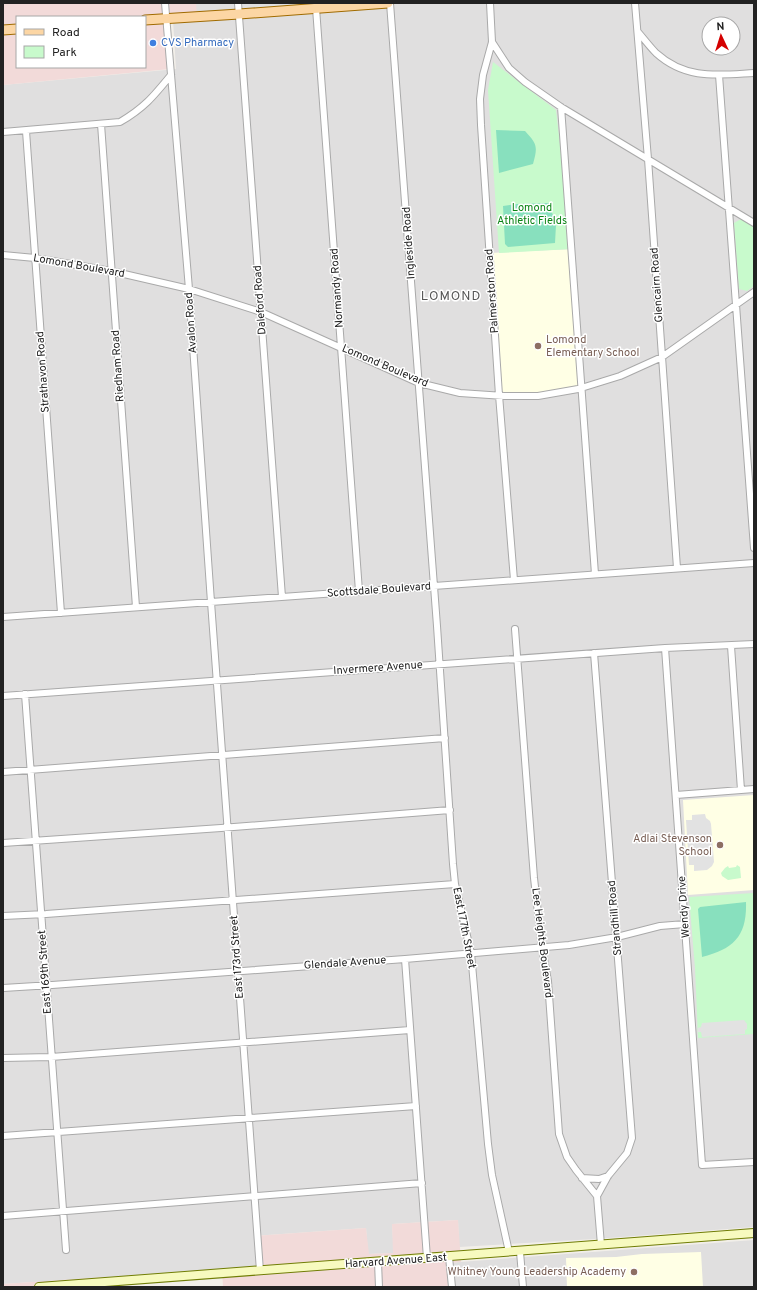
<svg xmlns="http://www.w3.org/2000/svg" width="757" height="1290" viewBox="0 0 757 1290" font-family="Overpass,sans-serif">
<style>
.residential{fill:#e0dfdf;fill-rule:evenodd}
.commercial{fill:#f2dad9;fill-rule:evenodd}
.education{fill:#ffffe5}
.park{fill:#c8facc}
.pitch{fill:#88e0be}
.parking{fill:#e2e2e2}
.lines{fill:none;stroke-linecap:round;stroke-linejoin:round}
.minor-casing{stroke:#a9a9a9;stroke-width:8}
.secondary-casing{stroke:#707d05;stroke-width:10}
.primary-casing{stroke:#a06b00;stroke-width:11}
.minor{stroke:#fff;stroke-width:6}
.secondary{stroke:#f7fabf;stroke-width:8}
.primary{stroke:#fcd6a4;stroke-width:9}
.shop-dot{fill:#3f7fe0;stroke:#fff;stroke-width:1.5}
.education-dot{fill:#8d6e63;stroke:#fff;stroke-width:1.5}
.labels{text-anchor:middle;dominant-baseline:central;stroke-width:3;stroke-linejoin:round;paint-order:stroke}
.shop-label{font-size:11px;fill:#366cbe;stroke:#fff;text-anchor:start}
.park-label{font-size:11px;fill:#0c8416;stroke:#fff}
.street-label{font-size:11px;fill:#222;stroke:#fff}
.education-label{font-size:11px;fill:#785e54;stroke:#fff;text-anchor:end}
.quarter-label{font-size:13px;letter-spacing:1px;fill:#555;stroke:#fff}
</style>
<rect width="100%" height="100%" fill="#f2efe9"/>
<path class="residential" d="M172 3H754V1227L595 1239 459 1247 458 1220 392 1224 394 1253 368 1254 366 1228 254 1236 256 1267 3 1284V85L176 69ZM709 24H733V48H709Z
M754 1240V1287H448L446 1263Z"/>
<path class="commercial" d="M3 3H196L197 16 166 18 170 69 3 85ZM17 17H145V67H17Z
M458 1220 461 1262 446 1263 448 1287H223L222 1269 256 1266 254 1236 366 1228 369 1254 393 1253 392 1224Z
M105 1277 107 1287H3V1284Z"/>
<path class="education" d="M572 249 582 388 538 396 499 395 490 253Z
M754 795V890L688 895 683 800Z
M701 1252 703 1287H567L566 1258 616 1257 642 1254Z"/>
<path class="park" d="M493 62 556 110 572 249 499 253 488 90Z
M741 219 754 227V286L747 291 739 289 734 223Z
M737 865 740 867 741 878 728 880 722 876 721 873 725 868 728 866 729 868 736 867Z
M754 893V1034L698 1038 695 968 689 897Z"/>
<path class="pitch" d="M496 130 525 131C537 144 538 146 533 164L499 173Z
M549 203 556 225 555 243 508 247 505 244 503 206 517 204Z
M746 902C747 936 734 949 702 957L698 909 700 907Z"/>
<path class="parking" d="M705 814 706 818 710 821 711 824 714 862 712 866 707 870 694 871V865H689L686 820H692V815Z
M744 1020 747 1024V1029L745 1030V1034L702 1037 701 1032H698V1028L701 1027 702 1023Z"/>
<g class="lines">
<defs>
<path id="minor" d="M165 3 189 289 211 602 260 1271
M238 3 282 597
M390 3 437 626 453 864 455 884 471 953 488 1144 492 1175 509 1252
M490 3 492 42 483 75 480 99 481 125 499 395 514 580
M635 3 648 159 677 568
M316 8 359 591
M638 32C644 39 650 47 656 53 686 80 717 75 754 73
M492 42 509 68 525 82 561 107 754 223
M719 75 754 548
M561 107 595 574
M101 124 136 607
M26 131 61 613
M3 132 120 122C144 108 153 97 171 75
M3 255 35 258 111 271 189 289 261 312 419 383 460 393 504 396H538L578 389 620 376 662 357 754 292
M3 617 754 563
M515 629 534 878 542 948 548 981 559 1134 567 1157 576 1170 597 1196 601 1245
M731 646 741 790
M665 648 702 1165 754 1162
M594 653 632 1138 627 1153 608 1176 597 1196
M25 694 66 1250
M3 696 665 648 754 644
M3 772 445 738
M676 795 754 789
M3 843 221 828 450 810
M3 916 46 914 455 884
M405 959 427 1258
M3 988 52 985 405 959 569 945 617 937 660 926 685 924
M3 1058 51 1057 410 1030
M3 1136 416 1106
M582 1178 599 1179 608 1176
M3 1216 422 1183
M520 1252 523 1287
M449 1257 452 1287
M378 1262 379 1287"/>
<path id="secondary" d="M39 1287 754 1233"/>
<path id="primary" d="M145 20 239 14 388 3
M3 30 17 29"/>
</defs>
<use href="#minor" class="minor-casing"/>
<use href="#secondary" class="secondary-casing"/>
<use href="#primary" class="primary-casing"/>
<use href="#minor" class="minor"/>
<use href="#secondary" class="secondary"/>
<use href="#primary" class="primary"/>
</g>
<circle class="shop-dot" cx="153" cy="43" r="4"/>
<g class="education-dot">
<circle cx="538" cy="346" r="4"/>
<circle cx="720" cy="845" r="4"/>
<circle cx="634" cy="1272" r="4"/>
</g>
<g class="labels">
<g class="shop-label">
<text x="161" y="43">CVS Pharmacy</text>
</g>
<g class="park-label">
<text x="532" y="208">Lomond<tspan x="532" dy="13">Athletic Fields</tspan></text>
</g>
<g class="street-label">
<text transform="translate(409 243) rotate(-94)">Ingleside Road</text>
<text transform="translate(79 266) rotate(10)">Lomond Boulevard</text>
<text transform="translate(657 285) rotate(-94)">Glencairn Road</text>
<text transform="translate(337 288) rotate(-94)">Normandy Road</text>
<text transform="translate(492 291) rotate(-94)">Palmerston Road</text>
<text transform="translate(260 300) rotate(-94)">Daleford Road</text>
<text transform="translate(191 323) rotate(-94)">Avalon Road</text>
<text transform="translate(118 366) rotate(-94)">Riedham Road</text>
<text transform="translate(385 366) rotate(23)">Lomond Boulevard</text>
<text transform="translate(43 372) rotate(-94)">Strathavon Road</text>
<text transform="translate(379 590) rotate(-4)">Scottsdale Boulevard</text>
<text transform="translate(378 668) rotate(-4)">Invermere Avenue</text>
<text transform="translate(684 907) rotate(-94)">Wendy Drive</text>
<text transform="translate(615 918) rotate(-95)">Strandhill Road</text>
<text transform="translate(464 928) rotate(79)">East 177th Street</text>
<text transform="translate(542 943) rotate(83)">Lee Heights Boulevard</text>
<text transform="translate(237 957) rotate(-94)">East 173rd Street</text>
<text transform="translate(345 963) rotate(-4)">Glendale Avenue</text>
<text transform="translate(45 972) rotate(-94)">East 169th Street</text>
<text transform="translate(396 1261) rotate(-4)">Harvard Avenue East</text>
</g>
<g class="education-label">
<text x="546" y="340" text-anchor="start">Lomond<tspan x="546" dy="13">Elementary School</tspan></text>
<text x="712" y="839">Adlai Stevenson<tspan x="712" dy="13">School</tspan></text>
<text x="626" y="1272">Whitney Young Leadership Academy</text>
</g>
<g class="quarter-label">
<text x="451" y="297">LOMOND</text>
</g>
</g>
<rect width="757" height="1290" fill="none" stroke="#222222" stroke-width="8"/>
<rect x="16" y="16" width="130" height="52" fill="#ffffff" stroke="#a7a7a7"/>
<rect x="24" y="29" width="20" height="6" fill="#fcd6a4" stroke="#a7a7a7"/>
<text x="52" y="36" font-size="12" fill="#222222">Road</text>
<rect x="24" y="46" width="20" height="12" fill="#c8facc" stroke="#a7a7a7"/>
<text x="52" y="56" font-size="12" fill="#222222">Park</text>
<g transform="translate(721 36) rotate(356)"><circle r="19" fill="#ffffff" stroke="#a7a7a7"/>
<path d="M0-3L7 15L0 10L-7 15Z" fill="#d40000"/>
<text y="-6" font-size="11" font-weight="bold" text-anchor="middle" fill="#222222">N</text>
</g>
</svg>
